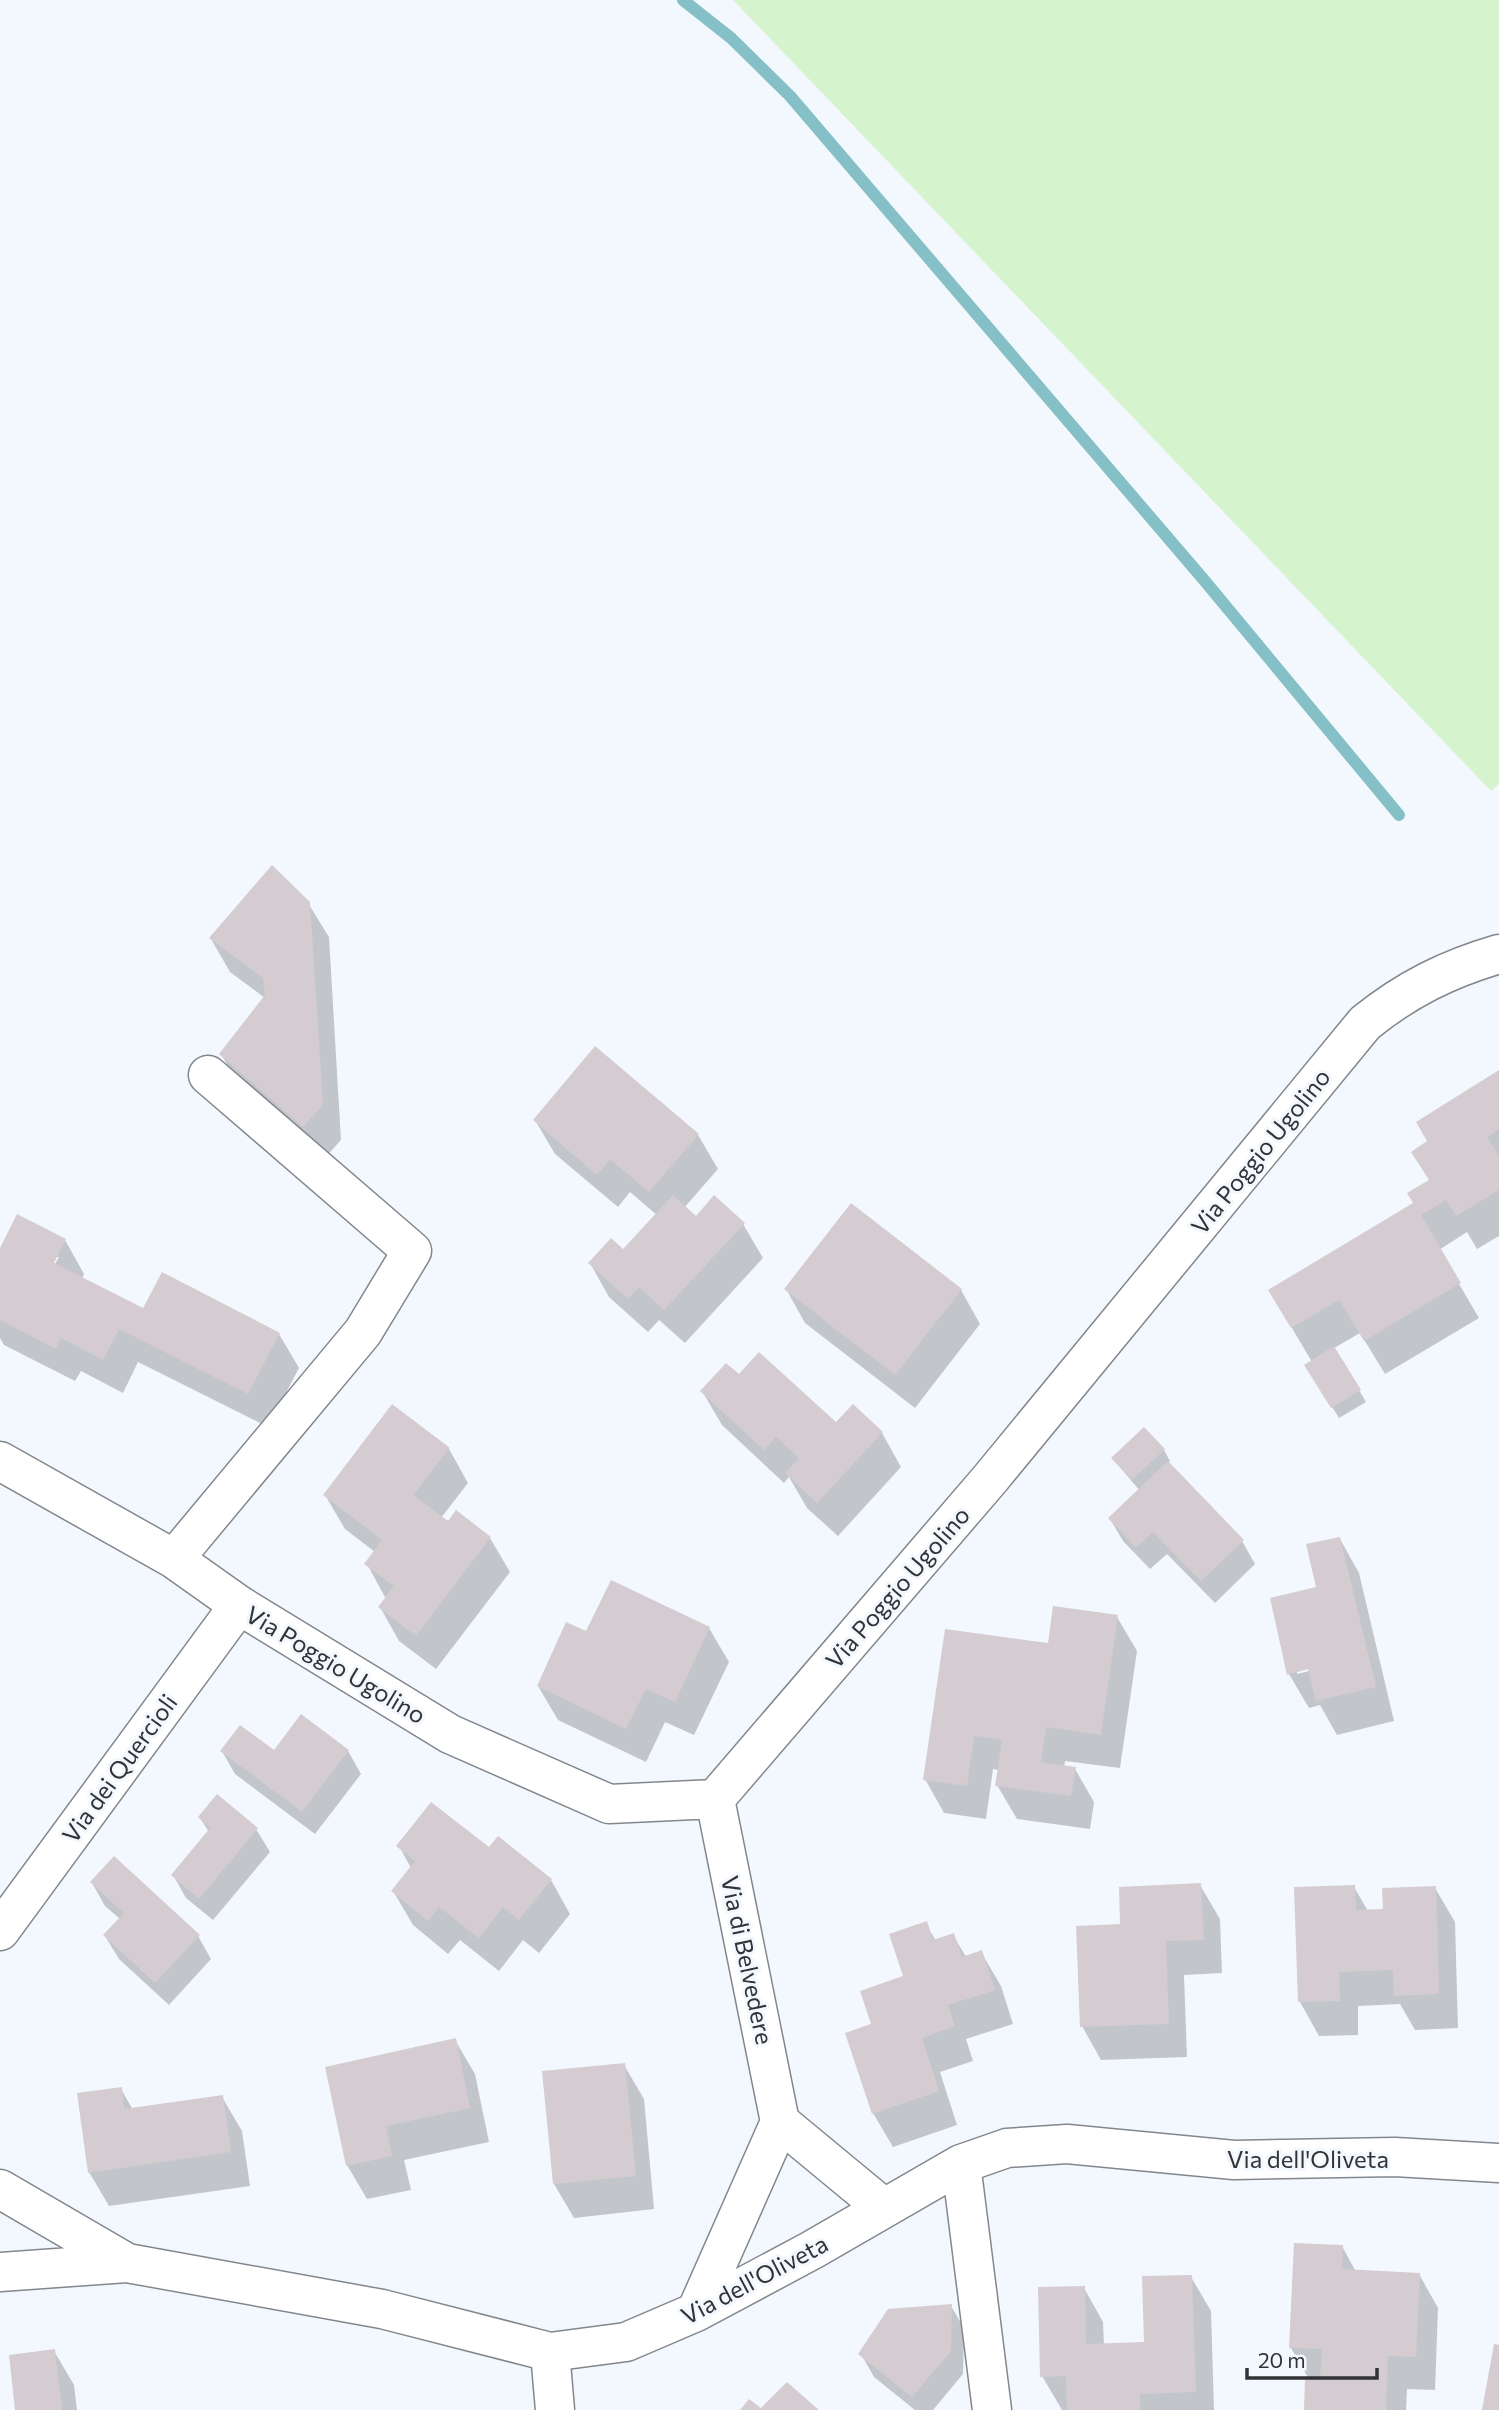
<svg xmlns="http://www.w3.org/2000/svg" width="1499" height="2410" viewBox="0 0 1499 2410" font-family="Commissioner,sans-serif">
<style>
.green{fill:#d5f3cd}
.shadow{fill:#0003;fill-rule:evenodd}
.lines{fill:none;stroke-linecap:round;stroke-linejoin:round}
.stream{stroke:#85c0c6;stroke-width:12}
.building{fill:#d4ccd0}
.minor-casing{stroke:#82878d;stroke-width:41}
.minor{stroke:#fff;stroke-width:38}
.labels{text-anchor:middle;dominant-baseline:central;stroke-width:6;stroke-linejoin:round;paint-order:stroke}
.street-label{font-size:24px;fill:#313335;stroke:#f3f8fe}
</style>
<rect width="100%" height="100%" fill="#f3f8fe"/>
<path class="green" d="M733 0H1499V784L1491 791Z"/>
<path class="shadow" d="M308 903 329 937 341 1140 323 1160 241 1088 221 1054 265 998 230 972 211 939Z
M595 1048 698 1135 718 1169 684 1208 696 1218 743 1224 763 1258 685 1343 659 1320 648 1332 609 1297 590 1263 623 1252 657 1215 630 1192 618 1207 555 1154 535 1120Z
M1499 1072V1236L1477 1249 1467 1232 1439 1250 1479 1318 1385 1374 1360 1333 1334 1348 1366 1402 1339 1418 1313 1376 1312 1362 1270 1291 1415 1204 1430 1181V1142Z
M65 1240 84 1274 82 1279 144 1310 279 1334 299 1368 268 1427 138 1362 123 1393 81 1371 75 1381 4 1345 0 1338V1251ZM55 1257H59L51 1271Z
M786 1289 961 1290 980 1324 915 1408 805 1323Z
M739 1377 836 1424 882 1433 901 1467 838 1536 807 1508 789 1477 784 1483 722 1425 702 1391Z
M1144 1430 1164 1450 1170 1461 1168 1463 1242 1541 1255 1564 1215 1603 1167 1554 1150 1569 1123 1541 1110 1519 1140 1491 1113 1459Z
M449 1449 468 1483 441 1518 490 1538 510 1572 436 1669 399 1641 380 1607 386 1599 367 1564 375 1552 345 1529 325 1495Z
M1340 1539 1359 1573 1394 1721 1337 1735 1320 1705 1309 1708 1289 1674 1318 1588ZM1316 1666 1317 1669 1297 1674V1670Z
M1117 1617 1137 1651 1120 1768 1065 1761 1064 1767 1075 1769 1094 1802 1090 1829 1017 1819 997 1785 999 1770 993 1769 986 1819 944 1813 925 1779 1049 1645Z
M709 1628 729 1662 694 1735 665 1722 646 1762 558 1720 538 1686 587 1634Z
M302 1716 348 1751 361 1774 315 1834 235 1774 222 1751 274 1752Z
M200 1818 256 1829 270 1852 213 1920 186 1898 173 1875 209 1832Z
M399 1846 489 1850 551 1880 570 1914 539 1953 523 1940 499 1971 460 1940 448 1954 413 1925 393 1891 411 1868Z
M92 1883 198 1936 211 1959 169 2005 119 1959 105 1936 120 1919 105 1906Z
M1200 1885 1220 1919 1222 1973 1184 1975 1187 2057 1101 2060 1082 2026 1122 1926Z
M1354 1887 1368 1911H1385L1435 1888 1455 1922 1458 2028 1415 2030 1400 2004 1358 2006V2035L1319 2036 1300 2002 1296 1889Z
M926 1924 936 1941 953 1935 966 1957 981 1952 1001 1986 1013 2024 966 2039 973 2061 940 2072 957 2125 893 2147 873 2113V2026L906 1977Z
M455 2040 475 2074 489 2142 404 2160 411 2190 367 2199 347 2165Z
M624 2065 644 2099 654 2209 574 2218 554 2184Z
M121 2089 133 2110 222 2097 242 2131 250 2186 109 2206 89 2172Z
M1342 2246 1356 2272 1419 2274 1438 2308 1435 2390 1407 2389 1406 2410H1306L1310 2381 1291 2348Z
M1191 2277 1211 2311 1214 2410H1062L1042 2376 1084 2288 1103 2322 1104 2345 1146 2343Z
M951 2306 964 2328 963 2374 933 2410H915L874 2377 861 2354Z
M54 2351 74 2385 77 2410H16Z"/>
<g class="lines">
<path class="stream" d="M683 0 731 38 790 96 1204 580 1399 815"/>
</g>
<path class="building" d="M272 865 310 902 323 1105 303 1127 219 1054 265 995 263 978 209 938Z
M595 1046 699 1134 649 1192 610 1159 597 1175 533 1120Z
M1499 1070V1129L1487 1137 1499 1156V1190L1456 1216 1446 1200 1421 1215 1461 1283 1364 1341 1339 1300 1291 1328 1268 1290 1413 1203 1407 1193 1429 1180 1411 1152 1427 1141 1416 1122Z
M673 1195 696 1216 714 1195 745 1223 664 1310 639 1287 628 1299 588 1263 611 1238 623 1249Z
M851 1203 962 1289 895 1375 784 1289Z
M17 1214 66 1239 54 1263 143 1308 162 1272 280 1333 248 1394 119 1329 103 1360 61 1338 56 1349 0 1320V1248Z
M1334 1346 1361 1390 1331 1408 1304 1365Z
M759 1352 836 1422 853 1404 883 1432 817 1503 785 1473 799 1458 776 1437 764 1450 700 1391 726 1363 739 1374Z
M392 1404 450 1448 413 1495 448 1521 456 1510 491 1537 416 1636 378 1607 394 1586 364 1564 382 1540 323 1495Z
M1144 1427 1165 1449 1132 1480 1111 1458Z
M1168 1461 1244 1540 1201 1581 1153 1532 1136 1548 1108 1518Z
M1340 1537 1376 1687 1316 1701 1308 1669 1287 1675 1270 1598 1316 1587 1306 1544Z
M611 1580 710 1627 675 1702 646 1689 626 1729 537 1686 566 1622 586 1631Z
M1053 1606 1118 1615 1101 1735 1046 1727 1041 1762 1076 1767 1071 1796 995 1786 1002 1740 974 1736 967 1786 923 1780 945 1629 1048 1643Z
M301 1714 349 1750 302 1812 220 1751 240 1725 274 1750Z
M217 1794 258 1828 199 1899 171 1875 210 1828 198 1817Z
M431 1802 489 1847 498 1836 552 1879 519 1920 503 1907 479 1938 439 1907 428 1921 391 1891 415 1861 396 1846Z
M114 1856 200 1935 155 1983 103 1935 124 1913 90 1882Z
M1201 1883 1204 1940 1166 1941 1169 2024 1080 2027 1076 1926 1120 1924 1119 1887Z
M1355 1885 1356 1910 1383 1909 1382 1888 1436 1886 1439 1994 1394 1996 1393 1970 1339 1972 1340 2001 1298 2002 1294 1887Z
M927 1921 933 1940 954 1933 962 1957 982 1950 995 1990 948 2005 955 2026 922 2038 939 2091 872 2114 845 2033 871 2024 860 1991 903 1976 889 1934Z
M456 2038 470 2108 386 2126 392 2156 346 2166 325 2067Z
M625 2063 636 2176 553 2184 542 2071Z
M122 2087 124 2109 223 2095 231 2152 88 2173 77 2093Z
M1294 2243 1343 2245 1342 2269 1420 2273 1416 2357 1388 2356 1386 2410H1304L1305 2379 1320 2380 1322 2349 1289 2348Z
M1192 2275 1196 2392 1140 2394V2410H1067L1066 2376 1040 2377 1038 2287 1085 2286 1086 2344 1144 2342 1142 2276Z
M952 2304 951 2351 912 2397 858 2354 888 2309Z
M1494 2344 1499 2345V2410H1482Z
M55 2349 62 2410H15L9 2355Z
M787 2382 819 2410H740L749 2399 761 2408Z"/>
<g class="lines">
<defs>
<path id="minor" d="M0 1461 174 1559 239 1605 450 1734 609 1804 715 1799 990 1479 1365 1023C1407 989 1448 969 1499 954
M174 1559 363 1332 412 1251 208 1075
M0 1931 239 1605
M780 2122 884 2208
M961 2164 992 2410
M0 2189 127 2263
M0 2272 127 2263 382 2309 550 2352 626 2342 696 2312 812 2250 961 2164 1007 2148 1067 2144 1234 2160 1395 2157 1499 2163
M696 2312 780 2122 715 1799
M550 2352 555 2410"/>
</defs>
<use href="#minor" class="minor-casing"/>
<use href="#minor" class="minor"/>
</g>
<g class="labels">
<g class="street-label">
<text transform="translate(1260 1151) rotate(-51)">Via Poggio Ugolino</text>
<text transform="translate(897 1587) rotate(-49)">Via Poggio Ugolino</text>
<text transform="translate(336 1664) rotate(31)">Via Poggio Ugolino</text>
<text transform="translate(119 1768) rotate(-54)">Via dei Quercioli</text>
<text transform="translate(748 1960) rotate(78)">Via di Belvedere</text>
<text x="1308" y="2158">Via dell'Oliveta</text>
<text transform="translate(754 2279) rotate(-28)">Via dell'Oliveta</text>
</g>
</g>
<path d="M1247 2368v10h130v-10" fill="none" stroke="#313335" stroke-width="3.5"/>
<text x="1258" y="2368" font-size="21" fill="#313335" stroke="#f3f8fe" stroke-width="5" paint-order="stroke">20 m</text>
</svg>
